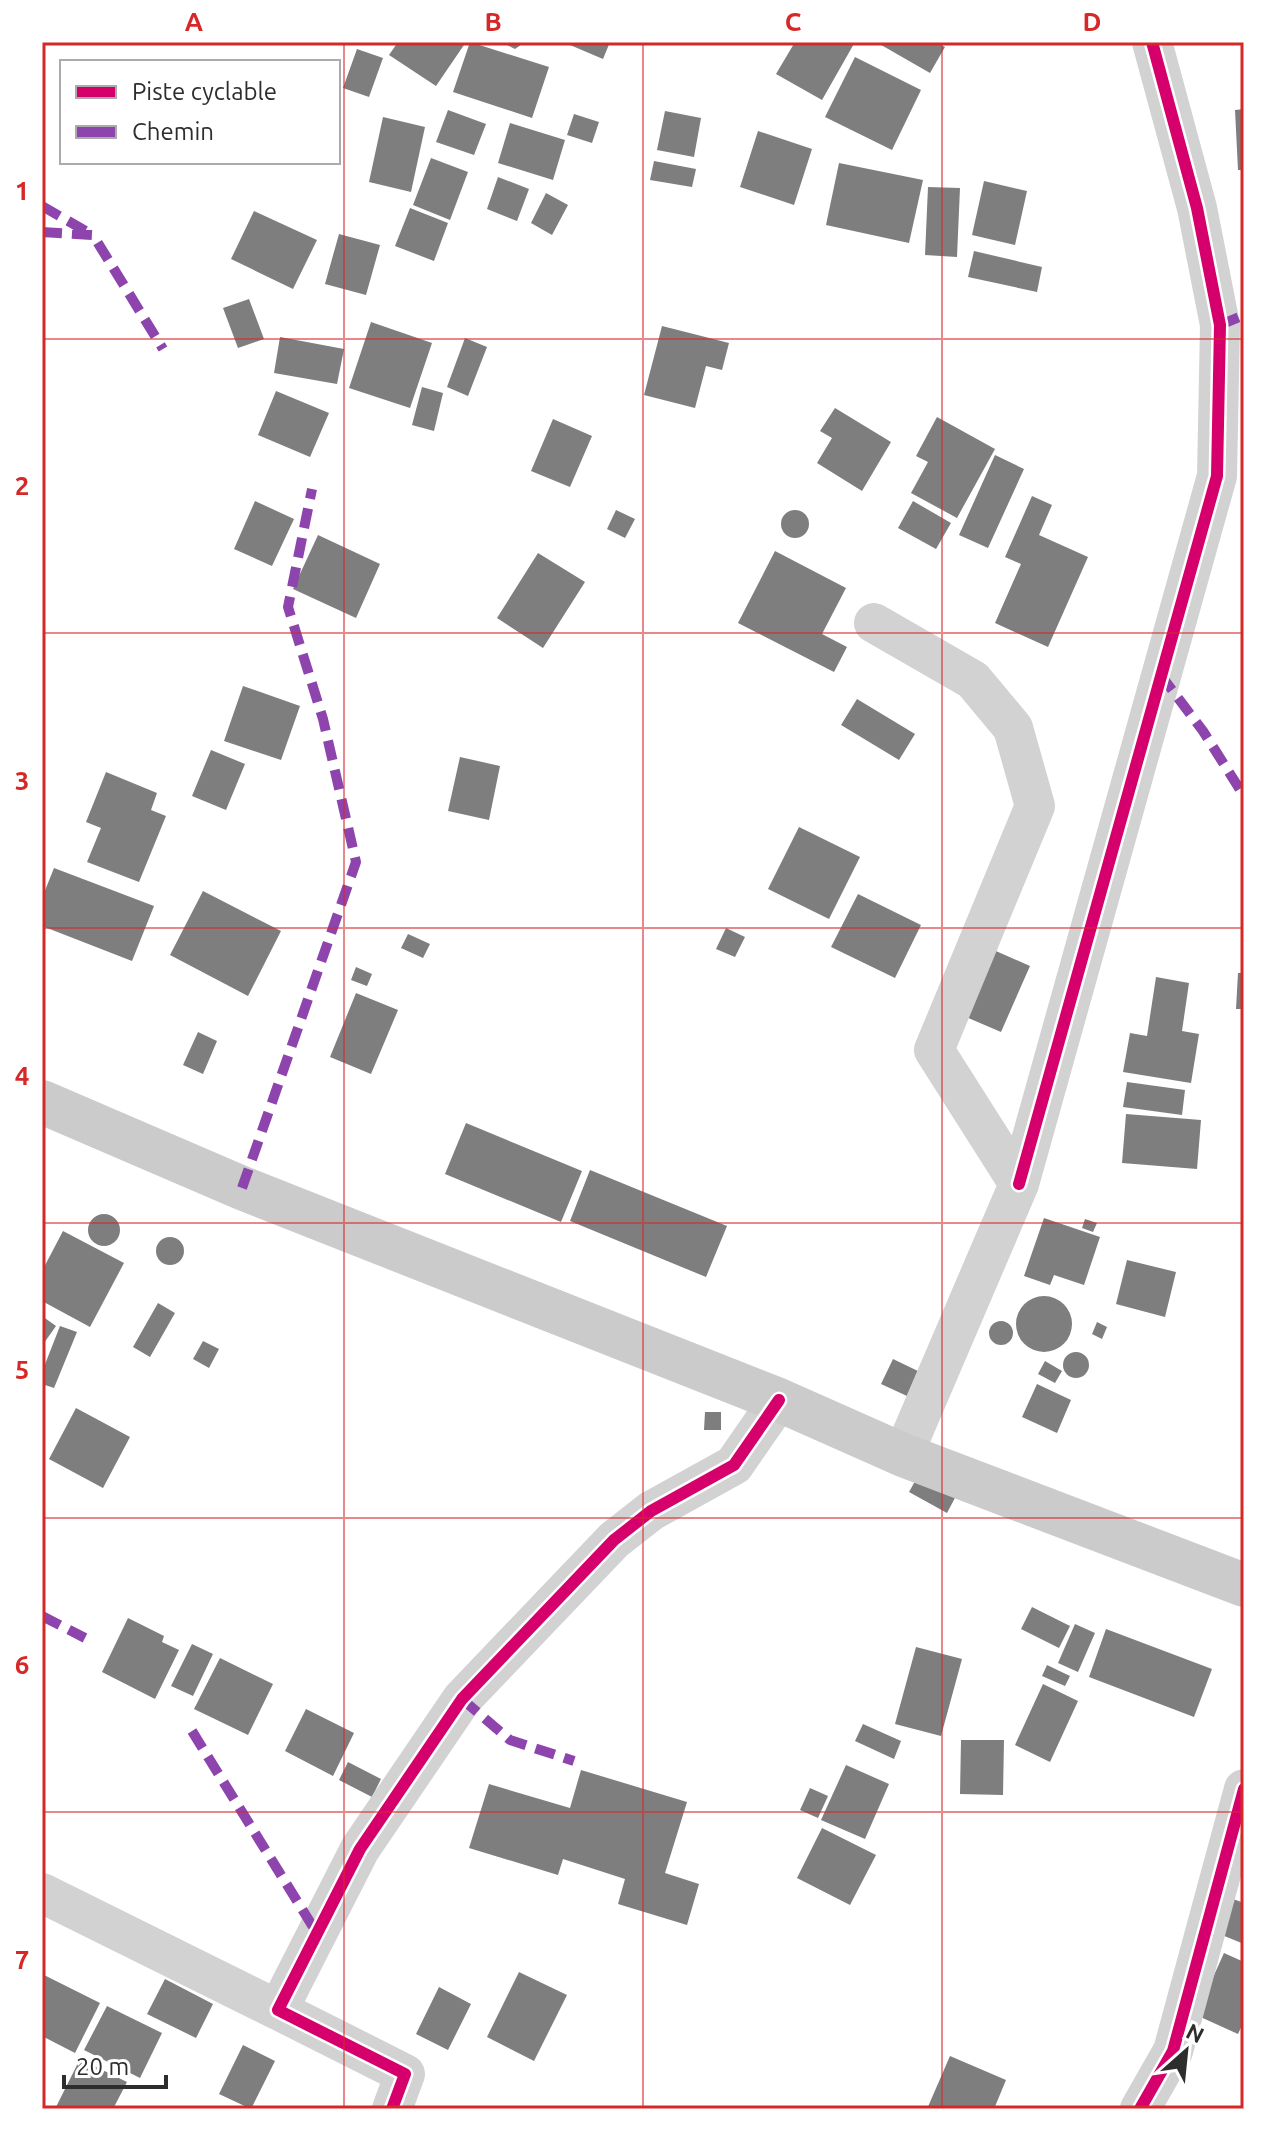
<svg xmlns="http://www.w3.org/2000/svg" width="1286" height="2151" viewBox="0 0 1286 2151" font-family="Ubuntu,sans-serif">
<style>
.building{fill:#7e7e7e}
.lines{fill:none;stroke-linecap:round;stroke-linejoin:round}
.minor{stroke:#d2d2d2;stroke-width:40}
.secondary{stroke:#cbcbcb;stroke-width:44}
.quiet{stroke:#8e44ad;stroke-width:10;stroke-dasharray:20 10;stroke-linecap:butt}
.cycleway-casing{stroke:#fff;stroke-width:17}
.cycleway{stroke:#d6006c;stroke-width:12}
.grid{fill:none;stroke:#d62828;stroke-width:2;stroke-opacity:0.55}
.neatline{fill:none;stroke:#d62828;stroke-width:3}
.grid-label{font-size:26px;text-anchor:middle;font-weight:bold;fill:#d62828}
</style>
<rect width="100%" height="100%" fill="#fff"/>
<path class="building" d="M398 42H466L436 86 389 55Z
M470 42 549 67 532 118 453 92Z
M501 42H525L515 49Z
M563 42H610L603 59Z
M795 42H855L822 100 776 74Z
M876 42H935L945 47 930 73Z
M357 49 383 58 369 97 343 88Z
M855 57 921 90 892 150 825 117Z
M1244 109V170H1238L1235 110Z
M448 110 486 124 474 155 436 142Z
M665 111 701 118 694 157 657 150Z
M574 114 599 122 592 143 567 135Z
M383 117 425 127 411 192 369 182Z
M510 123 565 140 553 180 498 163Z
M758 131 812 149 794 205 740 187Z
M431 158 468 172 450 220 413 205Z
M654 161 696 169 692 187 650 180Z
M839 163 923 180 909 243 826 225Z
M498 177 529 189 517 221 487 209Z
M984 181 1027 191 1015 245 972 235Z
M928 187 960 188 957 257 925 255Z
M546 193 568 205 552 235 531 223Z
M410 208 448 223 434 261 395 246Z
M254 211 317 240 293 289 231 259Z
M339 234 380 245 366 295 325 284Z
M974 251 1042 267 1037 292 968 277Z
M249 299 264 339 238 348 223 308Z
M371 322 432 343 410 408 349 388Z
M662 326 729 343 722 370 706 366 695 408 644 395Z
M280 337 344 349 337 384 274 373Z
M465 338 487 347 468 396 447 387Z
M422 387 443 393 434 431 412 425Z
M276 391 329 413 310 457 258 435Z
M835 408 891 442 862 491 817 463 832 438 820 431Z
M937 417 995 449 957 518 911 493 928 462 916 456Z
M553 419 592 436 570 487 531 471Z
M995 455 1024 469 988 548 959 535Z
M1032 496 1052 505 1039 535 1088 557 1048 647 995 623 1021 564 1005 557Z
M255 501 294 519 272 566 234 549Z
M913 501 951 523 936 549 898 528Z
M616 510 635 519 625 538 607 529Z
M781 524a14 14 0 1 1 28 0a14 14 0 1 1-28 0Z
M318 535 380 564 356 618 293 589Z
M775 551 846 588 822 634 847 647 834 672 738 623Z
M538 553 585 582 543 648 497 618Z
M243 686 300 706 281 760 224 741Z
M857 699 915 734 899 760 841 725Z
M211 750 245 764 226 810 192 796Z
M460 757 500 766 489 820 448 811Z
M106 772 157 793 151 810 166 816 139 882 87 862 101 828 86 822Z
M799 827 860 857 829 919 768 889Z
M54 868 154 906 132 961 42 926V898Z
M203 891 281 931 248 996 170 955Z
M858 894 921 925 895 978 831 947Z
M726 928 745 937 735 957 716 949Z
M408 934 430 944 423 958 401 948Z
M989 948 1030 966 1001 1032 959 1014Z
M356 967 372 974 367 986 351 980Z
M1238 973H1244V1009H1236Z
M1156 977 1189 983 1182 1031 1199 1034 1191 1083 1123 1072 1130 1033 1147 1036Z
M356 993 398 1010 371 1074 330 1057Z
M198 1032 217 1041 203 1074 183 1065Z
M1127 1082 1185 1090 1182 1115 1123 1107Z
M1126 1114 1201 1120 1197 1169 1122 1163Z
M466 1123 582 1171 561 1222 445 1174Z
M590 1170 727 1226 706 1277 570 1221Z
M88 1230a16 16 0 1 1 32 0a16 16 0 1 1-32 0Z
M1044 1218 1100 1237 1084 1285 1054 1275 1050 1285 1024 1276Z
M1085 1219 1097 1223 1093 1232 1082 1228Z
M63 1231 124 1263 90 1327 42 1301V1271Z
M156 1251a14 14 0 1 1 28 0a14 14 0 1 1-28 0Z
M1127 1260 1176 1272 1165 1317 1116 1304Z
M1016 1324a28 28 0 1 1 56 0a28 28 0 1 1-56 0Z
M158 1303 175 1313 150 1357 133 1347Z
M42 1316 56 1326 44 1343 42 1341Z
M989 1333a12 12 0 1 1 24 0a12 12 0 1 1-24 0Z
M1097 1322 1107 1327 1102 1339 1092 1334Z
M60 1326 77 1332 54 1388 42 1384V1372Z
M203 1341 219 1349 209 1368 193 1359Z
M1063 1365a13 13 0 1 1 26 0a13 13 0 1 1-26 0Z
M893 1359 918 1371 907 1396 881 1384Z
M1045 1361 1062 1371 1055 1383 1038 1374Z
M1037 1384 1071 1400 1057 1433 1022 1417Z
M76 1408 130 1437 103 1488 49 1459Z
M705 1412H721V1430H704Z
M919 1474 957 1494 947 1513 909 1492Z
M1032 1607 1070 1626 1059 1648 1021 1629Z
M128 1618 164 1636 162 1642 179 1650 155 1699 102 1672Z
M1075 1624 1095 1633 1078 1672 1058 1663Z
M1106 1629 1212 1669 1194 1717 1089 1677Z
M192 1644 213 1654 193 1696 171 1686Z
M916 1647 962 1659 941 1736 895 1724Z
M220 1658 273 1684 248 1735 194 1709Z
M1047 1665 1070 1676 1065 1686 1042 1676Z
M1043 1684 1078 1701 1050 1762 1015 1745Z
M306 1709 354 1733 333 1776 285 1751Z
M863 1724 901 1741 894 1759 855 1741Z
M961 1740H1004L1003 1795 960 1794Z
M348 1762 381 1779 372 1797 339 1780Z
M846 1765 889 1784 865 1839 821 1820Z
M581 1770 687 1802 665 1873 699 1884 687 1925 618 1904 625 1879 563 1859 558 1875 469 1848 489 1784 570 1808Z
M810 1788 828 1796 818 1818 800 1810Z
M822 1828 876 1855 850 1905 797 1878Z
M1225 1896 1244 1903V1944L1212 1931Z
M1224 1953 1244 1962V2021L1238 2034 1196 2015Z
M519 1972 567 1995 534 2061 487 2037Z
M42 1974 100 2003 75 2053 42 2036Z
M165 1979 213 2004 196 2038 147 2014Z
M439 1987 471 2004 448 2050 416 2034Z
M107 2006 162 2033 140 2078 84 2050Z
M243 2045 275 2061 251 2109 219 2094Z
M950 2056 1006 2080 994 2109H927Z
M80 2059 127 2082 113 2109H55Z"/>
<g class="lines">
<path class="minor" d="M874 623 973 680 1013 728 1035 806 934 1050 1019 1184 903 1455
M1019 1184 1217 476 1220 325 1197 208 1152 42
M42 1893 278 2010
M392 2109 405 2074 278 2010 360 1849 462 1699 614 1540 651 1511 734 1465 779 1400
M1140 2109 1173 2051 1244 1789"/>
<path class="secondary" d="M42 1102 242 1188 779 1400 903 1455 1244 1585"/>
<path class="quiet" d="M42 206 89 233
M42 232 93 235 163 349
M1220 325 1244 315
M1160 674 1203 731 1244 796
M242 1188 356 862 323 719 288 607 312 489
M42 1616 85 1638
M462 1699 510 1740 574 1761
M192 1731 318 1935"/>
<defs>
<path id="cycleway" d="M1019 1184 1217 476 1220 325 1197 208 1152 42
M392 2109 405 2074 278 2010 360 1849 462 1699 614 1540 651 1511 734 1465 779 1400
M1140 2109 1173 2051 1244 1789"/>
</defs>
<use href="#cycleway" class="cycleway-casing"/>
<use href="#cycleway" class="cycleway"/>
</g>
<path class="grid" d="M344 42V2109M643 42V2109M942 42V2109M42 339H1244M42 633H1244M42 928H1244M42 1223H1244M42 1518H1244M42 1812H1244"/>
<rect width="1286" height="2151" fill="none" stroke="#ffffff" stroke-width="88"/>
<rect x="60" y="60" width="280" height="104" fill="#ffffff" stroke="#ababab" stroke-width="2"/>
<rect x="76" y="86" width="40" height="12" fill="#d6006c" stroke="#ababab" stroke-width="2"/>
<text x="132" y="100" font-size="24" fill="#2d2d2d">Piste cyclable</text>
<rect x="76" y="126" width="40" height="12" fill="#8e44ad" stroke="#ababab" stroke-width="2"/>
<text x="132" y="140" font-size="24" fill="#2d2d2d">Chemin</text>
<g transform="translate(1186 2051) rotate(27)" stroke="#ffffff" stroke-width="6" paint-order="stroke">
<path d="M0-6L14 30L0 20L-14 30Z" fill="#2d2d2d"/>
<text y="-12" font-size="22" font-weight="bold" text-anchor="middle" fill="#2d2d2d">N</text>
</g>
<path d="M64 2075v12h102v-12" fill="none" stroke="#2d2d2d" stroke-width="4"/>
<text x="76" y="2075" font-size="24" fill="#2d2d2d" stroke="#ffffff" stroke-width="6" paint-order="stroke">20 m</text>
<rect x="44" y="44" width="1198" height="2063" class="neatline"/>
<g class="grid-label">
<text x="194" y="31">A</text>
<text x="493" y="31">B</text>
<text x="793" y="31">C</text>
<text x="1092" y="31">D</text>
<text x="22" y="200">1</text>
<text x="22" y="495">2</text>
<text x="22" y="790">3</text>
<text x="22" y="1085">4</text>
<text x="22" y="1379">5</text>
<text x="22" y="1674">6</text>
<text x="22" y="1969">7</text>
</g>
</svg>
